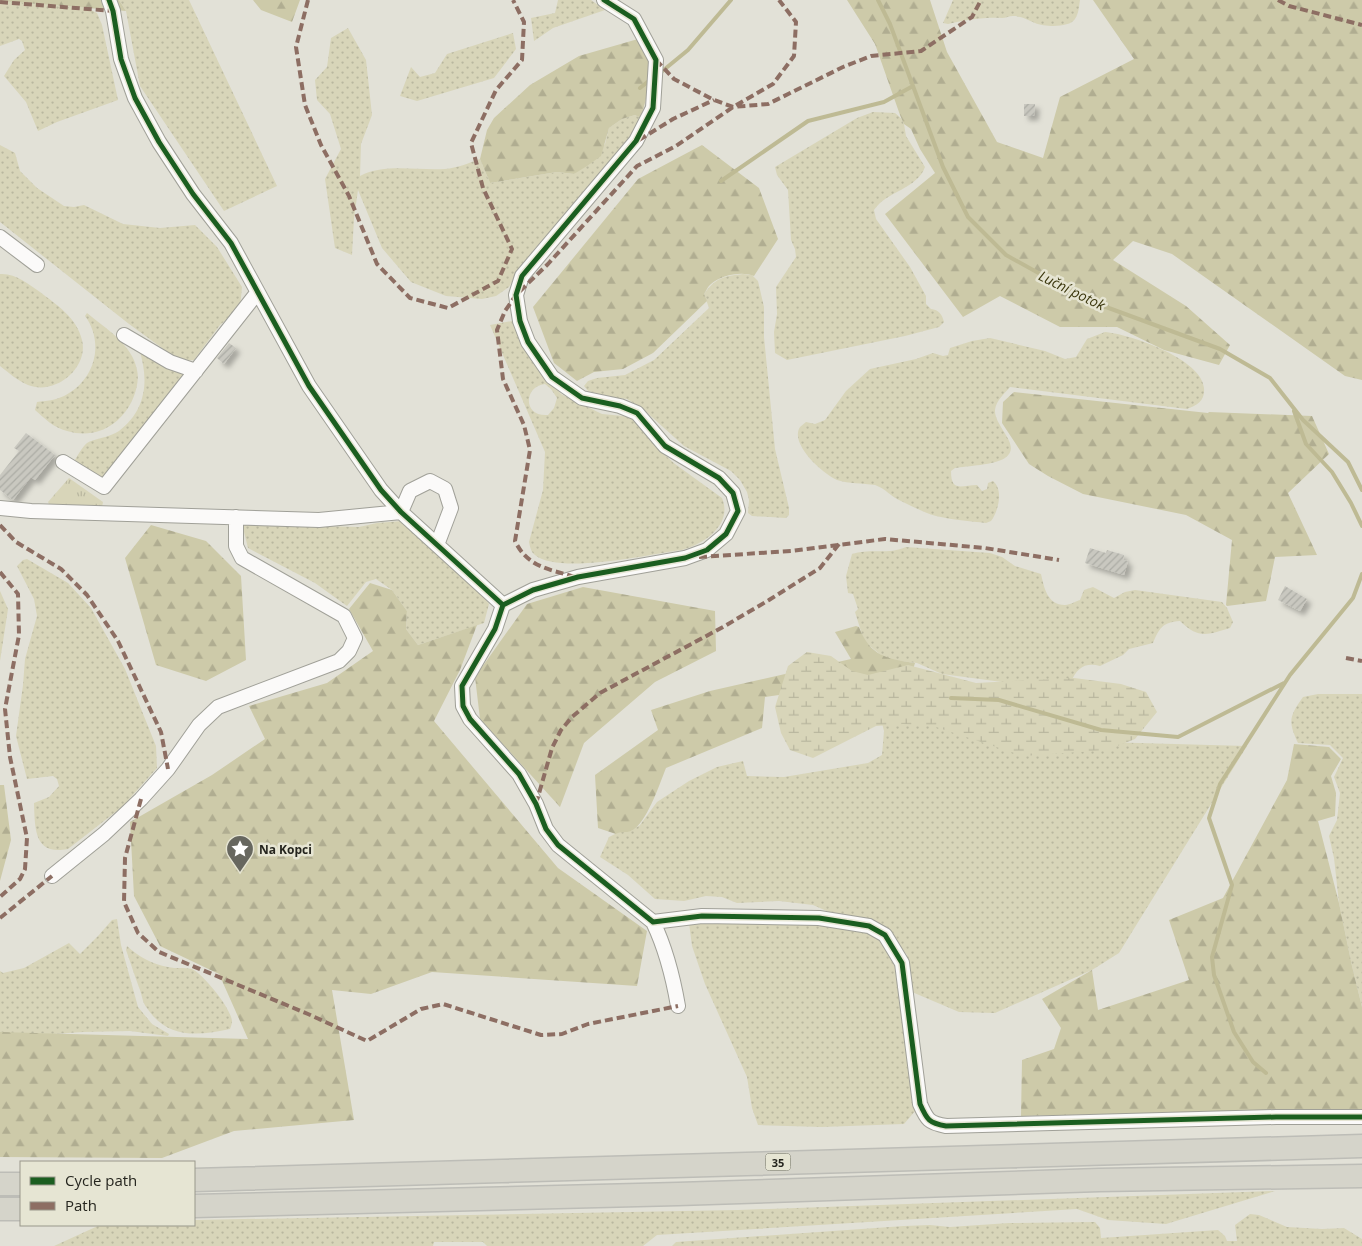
<svg xmlns="http://www.w3.org/2000/svg" width="1362" height="1246" viewBox="0 0 1362 1246" font-family="'Open Sans',sans-serif">
<style>
.grass{fill:url(#grass-dots);fill-rule:evenodd}
.forest{fill:url(#forest-firs)}
.wetland{fill:url(#wetland-marsh)}
.park{fill:url(#park-tufts)}
.lines{fill:none;stroke-linecap:round;stroke-linejoin:round}
.stream{stroke:#beba94;stroke-width:4}
.building{fill:url(#building-hatch);filter:url(#shadow)}
.minor-casing{stroke:#a0a098;stroke-width:16}
.trunk-casing{stroke:#bdbdb7;stroke-width:25}
.minor{stroke:#fbfaf9;stroke-width:14}
.trunk{stroke:#d5d4ca;stroke-width:22}
.quiet{stroke:#8d6e63;stroke-width:4;stroke-dasharray:8 4;stroke-linecap:butt}
.cycleway-casing{stroke:#e6e5d3;stroke-width:8}
.cycleway{stroke:#1b5e20;stroke-width:5}
.labels{text-anchor:middle;dominant-baseline:central;stroke-width:5;stroke-linejoin:round;paint-order:stroke}
.shield{fill:#e6e5d3;stroke:#5f5f54;stroke-width:1}
.shield-label{font-size:11px;font-weight:bold;fill:#25251e}
.poi-label{font-size:12px;font-weight:bold;fill:#25251e;stroke:#e6e5d3;text-anchor:start}
.water-label{font-size:14px;font-style:italic;fill:#3b370d;stroke:#e6e5d3}
</style>
<defs>
<pattern id="grass-dots" width="8" height="8" patternUnits="userSpaceOnUse" patternTransform="scale(1.25)"><rect width="8" height="8" fill="#d8d5b9"/><path d="M2 2h.1M6 6h.1" fill="none" stroke="#b9b79f" stroke-width="1.8" stroke-linecap="round"/></pattern>
<pattern id="forest-firs" width="22" height="20" patternUnits="userSpaceOnUse" patternTransform="scale(1.25)"><rect width="22" height="20" fill="#cdcaa9"/><path d="M5 1l3.5 6h-7zM16 11l3.5 6h-7z" fill="#b0ad91"/></pattern>
<pattern id="wetland-marsh" width="20" height="14" patternUnits="userSpaceOnUse" patternTransform="scale(1.25)"><rect width="20" height="14" fill="#d8d5b9"/><path d="M1 5h8M5 5V1M11 12h8M15 12V8" fill="none" stroke="#b9b79f"/></pattern>
<pattern id="park-tufts" width="24" height="20" patternUnits="userSpaceOnUse" patternTransform="scale(1.25)"><rect width="24" height="20" fill="#d8d5b9"/><path d="M3 7l-1-3M5 7V3M7 7l1-3M15 17l-1-3M17 17v-4M19 17l1-3" fill="none" stroke="#b9b79f"/></pattern>
<pattern id="building-hatch" width="6" height="6" patternUnits="userSpaceOnUse" patternTransform="scale(1.25)"><rect width="6" height="6" fill="#c9c8c0"/><path d="M-1 1l2-2M0 6l6-6M5 7l2-2" fill="none" stroke="#acaca5"/></pattern>
<filter id="shadow"><feDropShadow dx="4.5" dy="4.5" stdDeviation="2.5" flood-color="#0004"/></filter>
</defs>
<rect width="100%" height="100%" fill="#e2e1d7"/>
<path class="grass" d="M119 0H189L277 186 224 211 140 86 126 11Z
M558 0H591L605 10 553 28 534 41 531 18 555 13Z
M953 0H1080C1079 6 1079 13 1075 19 1069 28 1045 27 1035 23 1028 20 1022 16 1013 16 1009 16 1006 18 1002 18 985 17 965 20 948 24L943 23Z
M0 1 87 8 97 13 102 25 118 100 57 122 38 131 26 102 4 76 14 60 25 50 22 41 19 39 0 46Z
M348 28 366 60 372 115 361 144 360 176C385 163 418 171 445 169 457 168 469 163 480 159L490 183 557 172 574 174 605 144 609 128 622 119 635 115 641 118 637 130 558 226 537 246 518 270 509 287 496 296 482 299 446 296 411 282 382 248 358 190 354 218 352 255 335 248 325 179 341 149 330 114 317 100 315 80 327 67 331 38Z
M513 33 516 49 494 78 417 101 400 96 411 67 420 77 435 73 447 54Z
M873 112 895 113 902 119 904 124 906 136 925 167C917 189 887 191 874 210L876 219 910 267 926 296V304L931 309C939 310 942 314 944 322L939 327 905 336 787 360 775 353 774 332 777 314 776 287 796 257 795 249 791 240 788 190 777 175 775 167 857 118Z
M0 145 15 153 20 171 37 188 64 206 74 207 84 205 123 224 160 228 195 225 217 247 242 287 240 308 220 325 194 360 180 361 129 324 0 222Z
M0 274C16 273 28 284 40 292 57 305 77 318 82 340 89 368 55 396 28 385 18 381 9 373 0 366Z
M743 274 752 275 758 281 764 307V337L775 449 789 508V515L786 518 752 516 748 513 749 500 747 492 740 480 731 471 684 446 643 409 627 399 609 397 588 391 584 386 588 381 597 378 625 375 654 360 709 308 704 294C715 278 724 276 743 274Z
M87 313C105 328 133 345 137 370 139 378 137 388 134 396 123 424 97 440 67 431 54 428 44 418 35 410L37 402C46 401 56 400 64 396 95 381 105 343 85 316Z
M512 321 530 355 545 376 561 394 602 414 623 416 633 419 645 429 656 447 675 464 722 498C733 524 705 544 682 550 651 554 559 575 535 555 531 552 530 547 529 542L543 490 545 452 490 325ZM545 384 551 389 557 398 554 408 548 415C522 417 524 386 545 384Z
M1105 332C1130 334 1202 359 1204 388 1205 401 1198 405 1187 409L1010 387C1004 394 996 401 995 410 994 427 1023 446 1005 458 995 465 967 466 955 468L951 471C951 493 962 485 977 485L982 491 987 489 988 483 993 481C1004 490 998 512 991 521L986 523C970 521 952 520 936 516 924 513 912 506 901 501 891 497 885 488 875 485 862 483 849 484 837 480 823 474 789 444 800 427 802 425 804 424 806 422L815 424 825 420 846 391 870 369 916 359 933 353 943 356 948 355 950 348 972 341 990 338 1045 351 1065 359 1076 357 1087 339Z
M139 349 185 373 101 480 73 463C77 457 82 447 87 443 93 439 111 437 119 431 147 410 149 379 139 349Z
M402 521 477 588 489 604 484 623 418 645 406 629 407 611 392 590 376 579 366 582 347 606 315 583 248 548 242 524 359 527 377 523Z
M906 547 990 553 1002 557 1015 566 1041 574C1044 587 1047 605 1065 605 1070 605 1076 601 1080 600L1084 590 1093 587 1114 598 1125 592 1135 590 1222 602 1227 608 1233 622 1230 628C1207 635 1198 639 1180 621 1162 622 1159 629 1153 643L1129 649 1123 655 1100 666C1085 662 1077 668 1071 682H1002L942 674 917 663 890 660 882 656 864 641 855 612 858 609 853 594 848 593 846 576 852 554C870 548 889 555 906 547Z
M27 559 68 583 91 608 125 669 156 746 157 768 122 807 68 849C34 856 35 829 34 803L49 797 59 786 57 779 53 776 27 779 16 736 23 685 25 659 37 616 34 599 17 566 23 560Z
M0 591 8 609 0 661Z
M1318 694H1362V1007L1352 966 1339 903 1334 858 1329 836 1337 820 1340 793 1334 777 1343 758 1330 745 1298 743C1288 721 1289 717 1303 697Z
M880 715 1102 742 1247 746 1119 953 1092 970 995 1013 959 1012 912 992 907 955 885 926 861 918 829 912 813 905 779 901 737 903 722 897 706 896 684 901 655 899 628 875 600 857 609 837 621 831H631L640 825 657 802 689 781 717 767 743 761 747 776 784 777 868 763 882 755 884 731Z
M117 919 121 945 138 1007 152 1024 169 1034 168 1036 130 1031 83 1032 53 1034 0 1033V971L3 973 24 968 69 943 80 954 98 936 112 920Z
M689 923H811L853 927 879 938 891 953 898 971 916 1110 904 1124 822 1127 758 1125 752 1108 747 1077 705 984 692 946Z
M127 946C139 957 152 964 168 967 176 969 184 967 192 969 203 974 231 1008 232 1021 232 1024 231 1026 230 1029 198 1036 167 1039 147 1008 143 1004 142 996 140 990 135 977 131 964 126 950Z
M1275 1191 1166 1224 1108 1220 1077 1209 657 1235 643 1246H487L483 1242H434L433 1246H54L100 1225H194V1220L738 1210Z
M1250 1214 1259 1215 1287 1227 1322 1229 1344 1228 1362 1239V1246H672L676 1242 904 1226 930 1225 950 1227 1009 1223 1095 1222 1100 1228 1101 1238 1218 1230 1225 1236 1227 1241H1237L1235 1225Z"/>
<path class="forest" d="M0 0H119L126 11 0 1Z
M253 0H300L292 22 261 10Z
M847 0H930L947 52 997 142 1043 158 1060 97 1134 59 1093 0H1362V380L1345 376 1172 254 1133 241 1113 260 1186 306 1230 345 1219 365 1164 350 1117 327H1060L1000 296 963 317 885 214 935 173 920 149 911 129 904 124 900 115 875 44Z
M638 39 649 57 647 95 641 118 635 115 622 119 609 128 601 156 587 166 574 174 557 172 490 183 480 159 487 130 494 118 530 85 579 56Z
M702 145 759 188 778 239 754 276C742 271 721 275 711 284 708 286 706 291 704 294L707 301 653 353 623 369 594 372 577 381 554 363 533 307 638 179Z
M1014 392 1208 413 1209 412 1312 416 1329 454 1288 493 1317 555 1275 557 1266 601 1227 606 1226 605 1232 540 1186 515 1083 494 1048 476 1029 464 1002 423 1003 402Z
M151 525 206 541 241 576 246 660 206 681 156 665 125 558Z
M370 583 392 590 407 611 406 629 418 645 477 625 460 670 434 721 558 868 647 931 637 986 432 972 371 994 332 990 354 1120 234 1131 162 1158 0 1157V1032L248 1039 219 974 160 946 134 896 130 822 212 775 265 739 249 706 327 683 373 651 349 609Z
M583 587 715 611 716 651 655 682 584 743 560 807 480 719 475 677 527 604Z
M856 626 859 627C870 656 887 659 915 663L911 676 765 697 762 728 666 768C660 783 646 825 631 831 626 833 621 831 616 834L598 828 595 775 658 730 651 710 710 691 851 659 835 632Z
M1294 744 1329 747 1341 759 1331 776 1336 793 1335 816 1318 821 1339 903 1352 966 1362 1007V1109L1021 1116 1022 1060 1054 1049 1061 1028 1042 999 1092 970 1098 1010 1189 980 1169 920 1223 898 1287 780Z
M0 785H4L11 840 0 881Z"/>
<path class="wetland" d="M807 652 831 656 852 671 868 675 908 665 976 683 1074 678 1121 684 1146 692 1157 712 1135 739 1107 750 1023 756 933 726 903 724 876 726 813 758 790 750 781 733 775 707 788 666Z"/>
<path class="park" d="M69 478 103 502 101 512 50 506 48 502Z"/>
<g class="lines">
<path class="stream" d="M878 0 890 24 943 167 968 217 1006 255 1087 300 1220 349 1270 378 1303 420 1348 462 1362 490
M660 73 688 50 731 0
M640 88 650 80
M721 181 808 121 884 102 913 86
M1294 411 1306 444 1332 472 1351 503 1362 526
M951 698 999 700 1101 730 1178 737 1284 683
M1266 1073 1253 1062 1234 1032 1214 975 1212 957 1232 885 1209 818 1220 784 1290 675 1353 598 1362 574"/>
</g>
<path class="building" d="M1024 104H1035L1034 116H1024Z
M229 343 236 348 224 364 217 358Z
M26 433 55 455 35 480 31 477 13 500 0 490V475L19 451 14 448Z
M1090 548 1106 553 1107 550 1124 555 1123 560 1128 561 1124 575 1085 563Z
M1285 586 1307 599 1300 611 1278 600Z"/>
<g class="lines">
<defs>
<path id="minor" d="M109 0 113 11 121 59 135 98 159 142 193 194 231 243 309 386 381 490 401 512 503 605
M604 0 634 19 656 60 653 108 636 141 522 276 516 295 520 321 528 342 552 377 582 398 620 406 637 413 665 446 719 478 733 493 738 511 726 534 707 550 685 558 578 577 533 590 503 605 495 629 462 686 463 706 470 719 519 774 536 804 546 829 558 845 653 922C666 949 673 977 678 1006
M0 237 37 265
M124 335 170 362 196 371
M63 462 104 487 257 293
M0 508 31 511 319 520 401 512
M401 512 410 491 430 481 445 489 451 508 437 545
M52 876 104 834 141 799 168 769 199 725 218 707 339 661 349 651 355 638 344 616 242 558 236 546V517
M653 922 702 916 819 918 869 926 885 935 902 963 920 1104C927 1120 929 1123 946 1126L1276 1117H1362"/>
<path id="trunk" d="M194 1180 1362 1146
M0 1184H21
M194 1206 678 1194 1099 1180 1362 1176
M0 1209H21"/>
</defs>
<use href="#minor" class="minor-casing"/>
<use href="#trunk" class="trunk-casing"/>
<use href="#minor" class="minor"/>
<use href="#trunk" class="trunk"/>
<path class="quiet" d="M308 0 296 47 305 105 321 145 349 196 377 264 410 298 448 308 498 281 512 249 483 188 471 143 496 90 522 60 524 22 513 0
M1278 0 1289 6 1362 25
M0 2 113 11
M656 60 674 79 714 100 733 107 768 104 843 67 871 56 921 51 972 17 981 0
M639 140 673 119 714 100
M0 525 16 542 61 569 87 595 118 641 161 732 168 769
M699 557 791 551 885 539 985 548 1059 560
M0 572 18 594 19 635 5 709 10 757 27 838 25 869 20 879 0 897
M575 577C550 569 528 568 515 541L530 450 524 425 503 379 497 330 505 311 516 295 548 264 637 166 676 146 733 107 773 84 794 56 796 22 779 0
M1346 658 1362 661
M141 799 125 858 124 902 138 933 159 952 308 1014 367 1041 421 1009 443 1004 541 1035 562 1034 588 1024 678 1006
M536 804 552 748 561 730 572 717 600 693 723 627 769 600 820 568 839 544
M0 918 52 876"/>
<defs>
<path id="cycleway" d="M109 0 113 11 121 59 135 98 159 142 193 194 231 243 309 386 381 490 401 512 503 605
M604 0 634 19 656 60 653 108 636 141 522 276 516 295 520 321 528 342 552 377 582 398 620 406 637 413 665 446 719 478 733 493 738 511 726 534 707 550 685 558 578 577 533 590 503 605 495 629 462 686 463 706 470 719 519 774 536 804 546 829 558 845 653 922 702 916 819 918 869 926 885 935 902 963 920 1104C927 1120 929 1123 946 1126L1276 1117H1362"/>
</defs>
<use href="#cycleway" class="cycleway-casing"/>
<use href="#cycleway" class="cycleway"/>
</g>
<defs>
<symbol id="sight-pin" viewBox="-11 -11 22 30"><path d="M0 17L-7.5 6A9.5 9.5 0 1 1 7.5 6Z" fill="#67675f" stroke="#e6e5d3"/><path d="M0-6L1.8-2.2L6-1.7L2.9 1.2L3.7 5.4L0 3.3L-3.7 5.4L-2.9 1.2L-6-1.7L-1.8-2.2Z" fill="#fff"/></symbol>
</defs>
<g fill-rule="evenodd">
<use href="#sight-pin" x="224" y="833" width="32" height="43"/>
</g>
<g class="labels">
<rect class="shield" x="765.5" y="1153.5" width="25" height="17" rx="4"/>
<g class="shield-label">
<text x="778" y="1162">35</text>
</g>
<g class="poi-label">
<text x="259" y="849">Na Kopci</text>
</g>
<g class="water-label">
<text transform="translate(1072 290) rotate(26)">Luční potok</text>
</g>
</g>
<rect x="20" y="1161" width="175" height="65" fill="#e6e5d3" stroke="#99988b"/>
<rect x="30" y="1177" width="25" height="8" fill="#1b5e20" stroke="#99988b"/>
<text x="65" y="1186" font-size="15" fill="#25251e">Cycle path</text>
<rect x="30" y="1202" width="25" height="8" fill="#8d6e63" stroke="#99988b"/>
<text x="65" y="1211" font-size="15" fill="#25251e">Path</text>
</svg>
